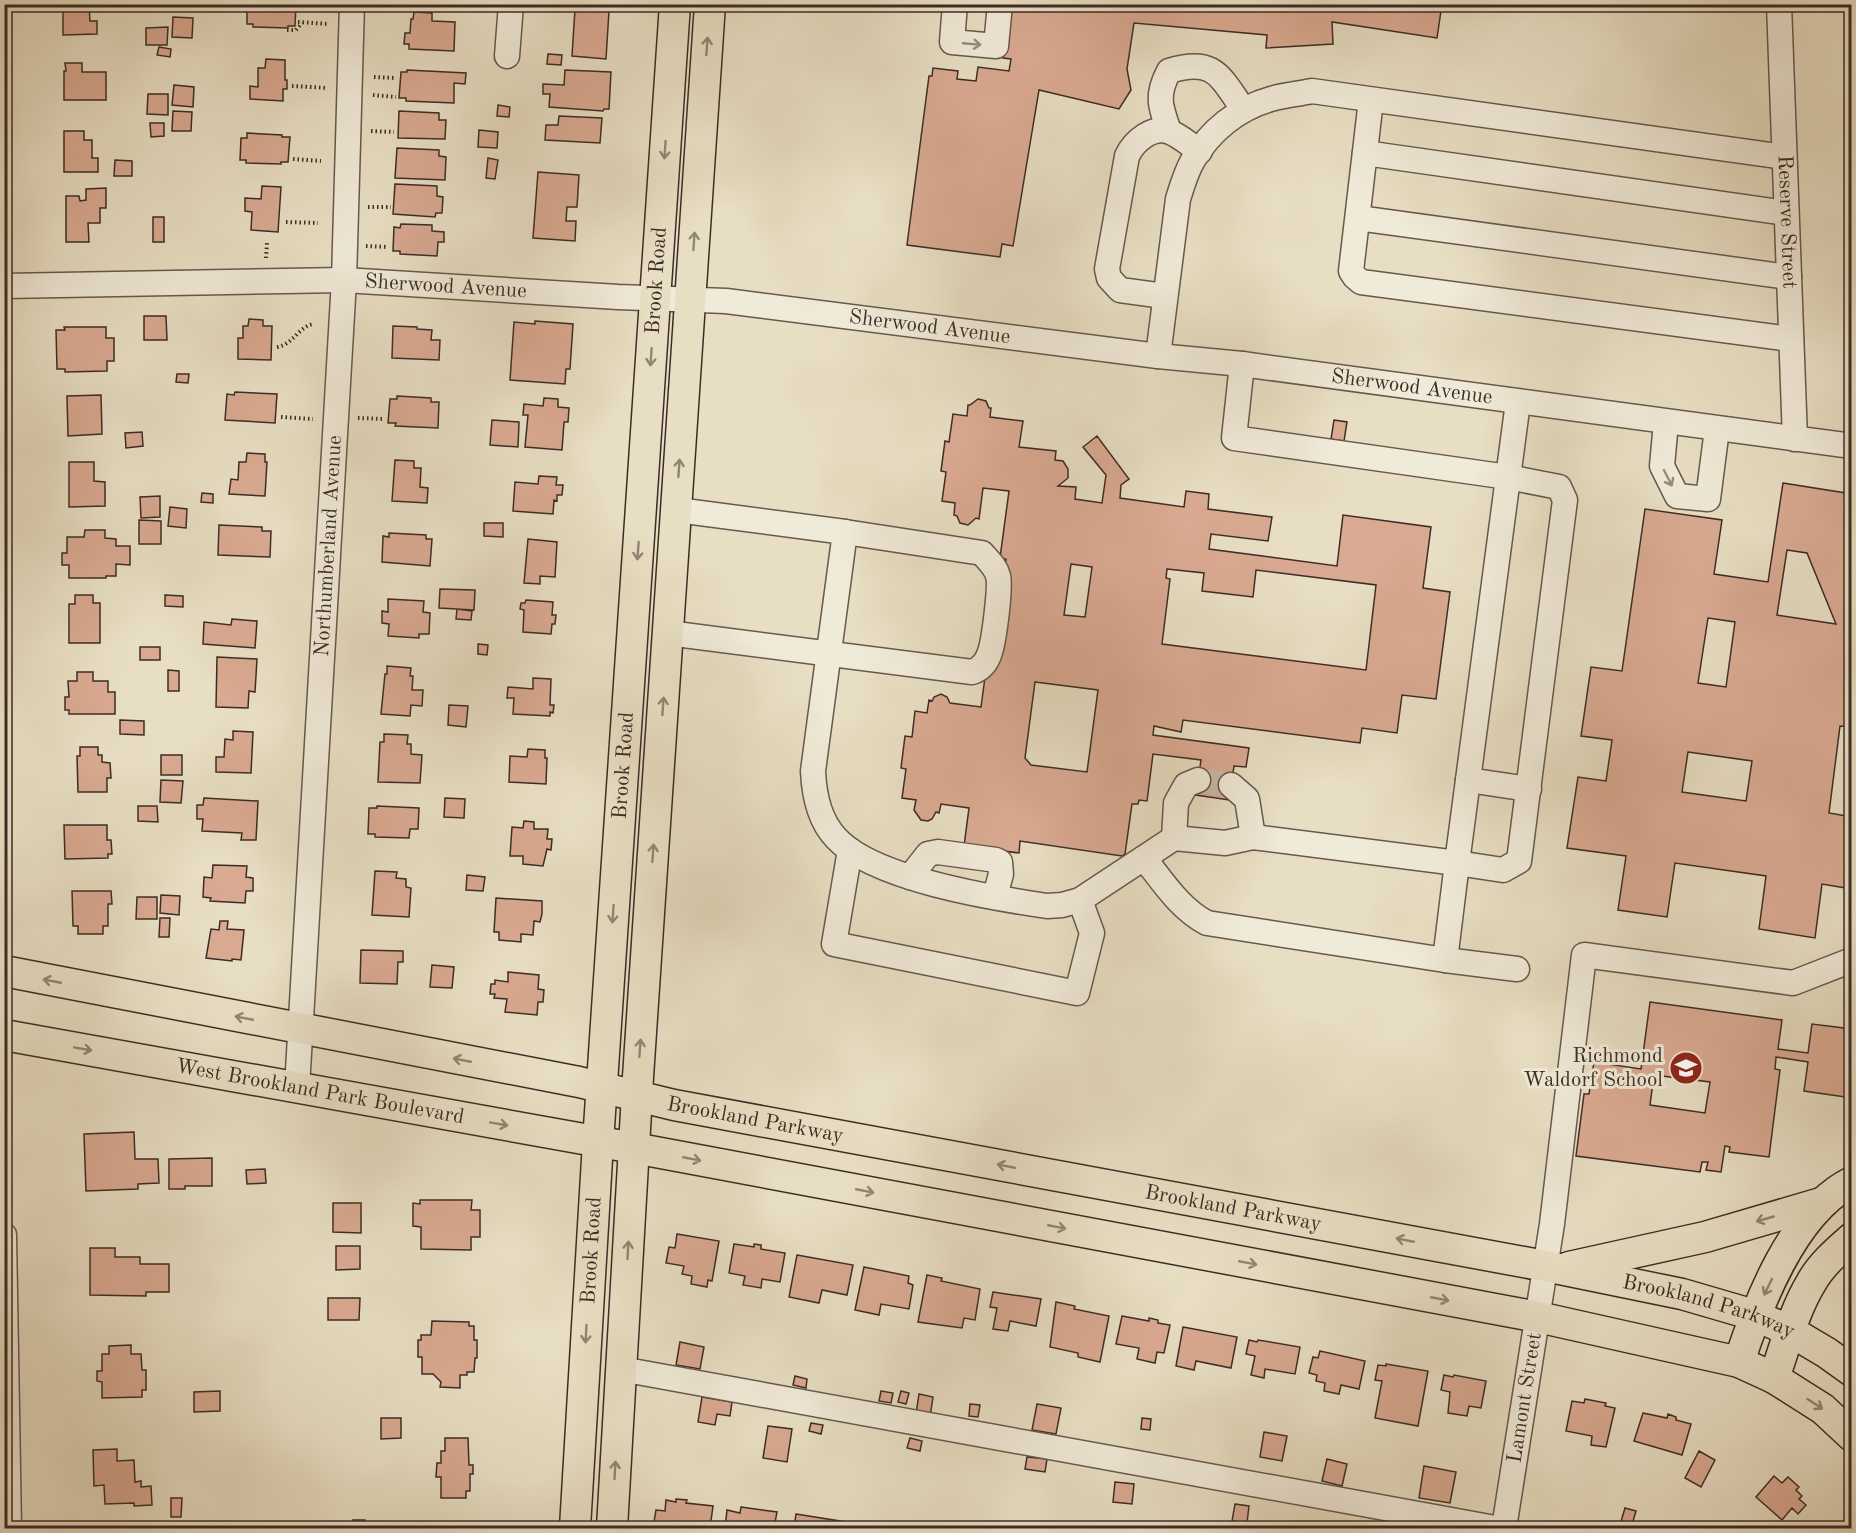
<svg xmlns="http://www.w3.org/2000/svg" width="1856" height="1533" viewBox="0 0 1856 1533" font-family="'Old Standard TT',serif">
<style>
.building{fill:#d9a991;stroke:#3d2c26;stroke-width:1.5;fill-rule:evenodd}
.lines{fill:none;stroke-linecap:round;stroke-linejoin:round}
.minor-tunnel{stroke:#c6baa4;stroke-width:24;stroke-dasharray:24 12;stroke-linecap:butt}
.minor-casing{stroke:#68584d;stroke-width:27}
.major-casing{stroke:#3d2c26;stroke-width:33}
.path{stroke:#3d2c26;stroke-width:4;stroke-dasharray:1.5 3;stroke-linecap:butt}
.minor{stroke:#f0ead8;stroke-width:24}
.major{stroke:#e8dec3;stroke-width:30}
.oneway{stroke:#968b7f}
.oneway2{stroke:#928574}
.labels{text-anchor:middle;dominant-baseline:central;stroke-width:6;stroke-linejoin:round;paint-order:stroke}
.street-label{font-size:21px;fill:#3d2c26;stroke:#f0ead8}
.poi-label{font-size:21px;fill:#3d2c26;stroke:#f0ead8;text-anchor:end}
</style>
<rect width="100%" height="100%" fill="#e8dec3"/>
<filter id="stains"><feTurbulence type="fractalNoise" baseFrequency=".00333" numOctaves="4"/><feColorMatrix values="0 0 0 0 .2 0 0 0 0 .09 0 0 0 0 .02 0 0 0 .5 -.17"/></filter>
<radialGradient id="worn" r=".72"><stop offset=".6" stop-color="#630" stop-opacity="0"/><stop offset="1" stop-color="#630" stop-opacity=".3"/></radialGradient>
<path class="building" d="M63 4H89L90 21H97V34L63 35Z
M247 4H296L295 26H288V28L253 27V24H247Z
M1011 4H1442L1437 38 1332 22 1333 44 1266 48 1267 35 1134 23 1127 69 1131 90 1119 109 1039 90 1013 246 1002 244 1000 257 907 245 929 76H932L933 68 958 71 957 79 976 81 978 67 1009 71 1011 59 1003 58Z
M575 9 609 11 606 59 572 56Z
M414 12 432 13V21L455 22 454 51 409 49V44H404L405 33H410L411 19H413Z
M173 17 193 18 192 38 172 37Z
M168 27 167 45H146V28Z
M159 47 171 49 170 57 157 55Z
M548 54 562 55 561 65 547 64Z
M266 59 285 60V80H287V89H283V101L250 99V86L258 87V68H265Z
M65 63H82V72H106V100H64V71H66Z
M407 70 466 73 465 84 454 83V103L406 101V98H399L401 72H407Z
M565 70 611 72 609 109H604L603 111 549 107 550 94H543V84L564 85Z
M174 85 194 87 193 107 172 105Z
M148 94H168V115L147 114Z
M498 105 510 107 509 117 497 116Z
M173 111 192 112 191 131H172Z
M399 111 439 113V120H446L445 139 398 138Z
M559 116 602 118 600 143 545 140 546 125H558Z
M150 123H164V136L151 137Z
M479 130 498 132 497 148 478 147Z
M64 131H84V140H92V158H98V172H64Z
M247 133 282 135V137H290L288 162H281V164L246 163V160H240L241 138H247Z
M397 148 439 150V156L446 157 445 180 395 178Z
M488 158 498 160 495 179 486 178Z
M115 160 132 161V176H114Z
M538 172 579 175 577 207H567L566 221H576L575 241 533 238Z
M395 184 437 186V196L443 197 442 213H436L435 217 393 214Z
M262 186 281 187 278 232 251 230 252 212 245 211V198L261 199Z
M106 188V208H100V223H88L89 242H66V196H79L80 201 86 200V189Z
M153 217H164V242H153Z
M401 224 432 225V231L444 232V242H438L437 256 400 254V251H393L394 227 400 228Z
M144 316H166L167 340H144Z
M249 319 263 320V326H272L271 360 238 359V338H243V326H248Z
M535 321 573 324 570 369H566L565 384 510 380 514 322 535 324Z
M393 326 417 327V329L432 330 431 340H440L439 360 392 358Z
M64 327H106V338H114V361H107V371L65 372V369H57L56 330H65Z
M177 374H189L188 383 176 382Z
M235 392 277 394 275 423 225 420 227 394 234 395Z
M101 395 102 434 68 436 67 396Z
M397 396 431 398V402H439L438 428 395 426 396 423H388L390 399H397Z
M544 398 558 399V407L569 408 568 422H564L562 450 525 447 528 415H523L524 404 543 406Z
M978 399 986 401 989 408H991L990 417 1023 421 1019 447 1056 451 1055 460 1063 461 1068 469V478L1058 486 1076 487 1075 499 1102 503 1106 475 1083 447 1097 436 1129 479 1121 485 1120 498 1184 507 1186 491 1209 494 1208 509 1272 517 1268 541 1211 534 1209 549 1337 566 1343 515 1431 527 1423 588 1450 592 1436 699 1402 695 1397 733 1362 728 1360 743 1183 720 1181 732 1154 726 1153 735 1249 748 1246 767 1234 766 1229 800 1196 795 1201 760 1153 754 1147 801 1139 800 1138 804H1132L1125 854 1122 856 1020 841 1019 853 964 846 969 808 941 804 939 813 936 812 932 819 928 821 921 820 914 810 916 800 902 798 906 769 901 768 905 736 912 737 915 711 927 713 929 700 932 701 934 697 941 694 947 697 950 703 981 707 986 670 1003 583 1006 559 1000 558 1009 491 983 488 979 519 976 518 968 525 960 523 957 516 954 515 955 503 942 501 946 472 941 471 945 441 949 442 953 414 967 416 968 405H970ZM1071 564 1092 567 1085 617 1064 615ZM1167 569 1204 573 1202 591 1253 597 1256 570 1376 585 1366 670 1162 644 1170 579 1166 578ZM1035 682 1098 690 1087 772 1031 765 1025 758Z
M492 420 519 422 518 447 490 445Z
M1334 420 1347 422 1344 441 1331 439Z
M142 432 143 446 126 448 125 433Z
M247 453 265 454V462H267L265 496 229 494 231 479 238 480 239 462H246Z
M395 460 414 461V468H421L420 487 428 488 427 503 392 501Z
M69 462H94V481L105 482V506L69 507Z
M539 476 557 477 556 485H563L562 495H557V501L554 500 553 514 513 511 515 482 538 484Z
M1783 483 1852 494V727L1840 726 1829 813 1852 817V889L1822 884 1815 938 1759 929 1766 876 1675 863 1667 917 1618 910 1626 856 1567 848 1578 777 1606 781 1612 740 1581 736 1591 667 1622 671 1645 509 1722 520 1714 574 1768 582ZM1787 550 1807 553 1836 624 1777 615ZM1708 618 1735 622 1726 687 1698 683ZM1688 752 1752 761 1746 801 1682 792Z
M202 493 213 494V503L201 502Z
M160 496V517L141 518 140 497Z
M170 507 187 509 186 528 168 526Z
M139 520 161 521V544H139Z
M484 523H503V537L484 536Z
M219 525 262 527V531H271L270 557 218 555Z
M85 530H105V538L116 539V546H130V565L116 564V576H106V578H69V565H62V553H67V537H84Z
M389 533 426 535V539H432L430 566 382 562 383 536 389 537Z
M528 539 557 542 555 577 540 576V584L524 583Z
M440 589 475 590 474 610 439 608Z
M75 595H93V603H100V643H69V604H75Z
M165 595 183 596V607L165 606Z
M388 599 424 601 423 612 430 613 429 634H419V638L388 636 389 624 382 623V611L388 612Z
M526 600 553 602 552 615H556L555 624H552L551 634 523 632 524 610 520 609 521 603H525Z
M457 609 472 611 471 620 456 619Z
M232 619 257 621 255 648 203 644 204 622 231 625Z
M478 644 488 645 487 655 478 654Z
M140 647H160V660H140Z
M217 657 257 659 255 692 249 691 248 708 216 707Z
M387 666 411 668 410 676H413L412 690H423L422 706 411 705 410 716 381 714 385 674H387Z
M168 670 179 671V691H168Z
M77 672H93V681H108V692H115V714H69V710H65V697H69L68 681H77Z
M533 678 551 679 550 705H554L553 713 550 712V716L513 714 514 698H507L508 687 533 689Z
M449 705 468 706 466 727 448 725Z
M120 720 144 721V735L120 734Z
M233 731 253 732 251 773 216 772V757H224L225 739 233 740Z
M384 734 408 735 407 744H411V754L422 755 420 783 378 782 380 742H384Z
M80 747H98V755H102V762L110 763 111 778H107V792H78L77 756H80Z
M528 749 545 750V758H547L546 784 509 782 510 756 527 757Z
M161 755H182V775H161Z
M161 780 183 781 181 803 160 802Z
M204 798 258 801 256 840H241L242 833 202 831 203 819H197V805H203Z
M445 798 465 799 464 818 444 817Z
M138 806H157L158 822 138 821Z
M377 806 419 808 418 829H410L409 838 375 837V834H368L369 808H377Z
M524 821 534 822V829H548L547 839H552L551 850 547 849 543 866 523 864V856H510L512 827 523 828Z
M64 825H107V840H111L112 854H108V858L65 859Z
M213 865 247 866 246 877 253 878V891H246L245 903 210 901 211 898 203 897 204 877 212 878Z
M375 871 397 872 396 878 406 879V887L411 888 409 917 372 915Z
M467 875 485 877 483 891 466 890Z
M72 891H111L112 904H108V926H103V934H78V926H73Z
M161 895 180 896 179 915 160 913Z
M137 897H157V919H136Z
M496 898 542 901V914L540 922 534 921 533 935 521 934V942L499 940V932H494Z
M160 918H170L169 937H159Z
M220 921H228L227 929 244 930 241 960 232 959V961L206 958 211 929 219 930Z
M361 950 403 951V962H398L397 984 360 983Z
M432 965 454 967 452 988 430 987Z
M508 972 539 975 538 989 544 990 543 1002H538L537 1015 505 1012 507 999 494 998 495 994H490L491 984H495V980L508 982Z
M1650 1002 1782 1020 1778 1049 1808 1053 1812 1024 1852 1029V1098L1804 1091 1808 1062 1776 1057 1775 1069 1780 1070 1769 1157 1729 1152 1730 1147 1725 1146 1721 1172 1706 1170 1708 1162H1702L1700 1172 1576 1156 1584 1094H1589L1594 1062 1641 1069ZM1654 1075 1710 1082 1705 1113 1650 1105Z
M134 1132 135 1159H158L159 1183 138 1184V1189L86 1191 84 1134Z
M212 1158V1186H185V1189H169V1159Z
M265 1169 266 1183 247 1184 246 1170Z
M420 1200H472L471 1210H480V1237H471V1250L421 1249V1227L413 1226V1203L420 1204Z
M333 1203H361V1233L333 1232Z
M677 1234 719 1241 712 1281 708 1280 707 1287 691 1284 692 1276 682 1274 684 1266 666 1263 669 1247 675 1248Z
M734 1244 754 1247V1244L761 1245V1249L785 1253 780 1282 762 1279 761 1288 743 1285 745 1276 729 1273Z
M336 1246H360V1269L336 1270Z
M90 1248H115V1257H140V1264H169V1292H146V1296L90 1295Z
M797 1255 853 1265 847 1295 822 1290 819 1303 789 1297Z
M864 1267 909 1276 908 1283 913 1285 909 1309 881 1304 879 1315 855 1310Z
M927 1275 942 1278 941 1281 980 1289 975 1320 964 1318 962 1328 918 1322Z
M993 1292 1041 1299 1036 1326 1010 1321 1008 1331 993 1329 997 1308 990 1307Z
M328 1298H360L359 1320H328Z
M1056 1302 1075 1306 1074 1309 1109 1316 1100 1362 1078 1357V1353L1050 1347Z
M1122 1316 1149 1321V1318L1158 1320V1323L1170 1325 1164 1353 1157 1352 1155 1363 1137 1359 1139 1348 1116 1344Z
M432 1321 469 1322V1326H474V1340H477V1358H475L474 1372H467V1375H460V1388L440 1387 441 1382 433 1374H422V1357H418V1340H421V1335H431Z
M1183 1327 1237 1337 1231 1368 1196 1361 1194 1370 1176 1366Z
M1249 1340 1257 1342 1258 1340 1300 1347 1295 1374 1265 1369 1264 1378 1251 1375 1255 1356 1246 1354Z
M680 1342 704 1347 700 1369 676 1365Z
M131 1345V1354H141L142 1370H146V1390H142V1397L102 1398V1382L97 1381V1371H102V1354H109V1346Z
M1320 1351 1365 1361 1359 1389 1341 1385 1339 1394 1324 1391 1325 1383 1316 1381 1317 1375 1309 1373 1313 1357 1318 1358Z
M1386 1364 1428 1371 1418 1426 1375 1418 1382 1381 1375 1380 1378 1365 1386 1366Z
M1444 1375 1453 1377 1454 1375 1486 1381 1481 1408 1469 1406 1467 1416 1448 1413 1450 1392 1441 1390Z
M795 1376 807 1379 806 1388 793 1385Z
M220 1391V1411L194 1412V1392Z
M881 1391 893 1393 891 1403 879 1401Z
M901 1391 909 1393 906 1404 898 1402Z
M919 1394 933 1397 930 1417 916 1414Z
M702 1397 732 1402 730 1416 717 1414 715 1425 698 1422Z
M1585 1399 1606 1403 1605 1406 1615 1408 1606 1447 1591 1445 1592 1436 1566 1431 1572 1401 1584 1403Z
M970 1404 980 1405 978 1417 969 1416Z
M1037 1404 1061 1408 1056 1434 1032 1430Z
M1643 1413 1667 1418 1668 1414 1676 1417V1420L1691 1424 1682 1455 1634 1441Z
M381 1418H401V1438L381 1439Z
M1142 1418 1151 1419 1150 1430 1141 1429Z
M811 1423 823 1425 821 1434 809 1431Z
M768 1426 792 1429 787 1462 763 1458Z
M1264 1432 1287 1436 1282 1461 1260 1457Z
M445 1438H468L469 1465H473V1474H470V1491H466V1498H441V1477H436L437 1463H441V1451H445Z
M910 1438 922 1441 920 1451 907 1448Z
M117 1449V1461L134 1460 135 1482 141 1481V1487L151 1486 152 1505 134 1506V1503L105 1504 104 1485 94 1486 93 1450Z
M1699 1451 1715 1460 1701 1487 1685 1478Z
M1027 1457 1047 1459 1045 1472 1025 1469Z
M1327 1459 1347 1464 1342 1486 1322 1481Z
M1424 1466 1456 1472 1450 1503 1419 1498Z
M1774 1476 1782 1483 1788 1477 1799 1487 1796 1490 1802 1496 1799 1499 1806 1505 1798 1514 1792 1508 1782 1520 1756 1497Z
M1115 1482 1134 1484 1132 1504 1113 1502Z
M171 1498H182L181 1517H171Z
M676 1499 687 1500 686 1503 713 1506 710 1528H653L656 1510 665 1511 666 1500 676 1502Z
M1235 1504 1249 1506 1247 1523 1232 1521Z
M741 1507 777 1512 774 1528H725L727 1510 740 1513Z
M1625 1508 1636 1511 1631 1528H1619Z
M796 1514 846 1522V1528H794Z
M353 1520H365V1528H353Z"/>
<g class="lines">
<path class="minor-tunnel" d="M1198 780 1231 785"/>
<defs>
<g id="minor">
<path d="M955 4 952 42 996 46 1000 4"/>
<path id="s1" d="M1779 4 1795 439"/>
<path d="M507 56 511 4"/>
<path d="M1371 100 1351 271 1355 277 1361 282 1791 339"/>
<path d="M1169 131C1160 106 1156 95 1169 71 1214 57 1220 76 1243 109"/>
<path d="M1365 153 1786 213"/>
<path d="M1358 218 1789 277"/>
<path id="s2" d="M4 286 344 280 618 297 726 301 1158 356 1242 364 1852 446"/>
<path d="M1164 296 1120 290 1109 278 1107 269 1127 156C1134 141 1153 125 1170 132 1180 136 1190 145 1200 151"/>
<path d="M1158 356 1178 199C1182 186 1186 172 1193 160 1210 131 1238 108 1271 99 1284 95 1298 94 1312 91L1784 157"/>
<path d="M1666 422 1662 466 1677 496 1708 499 1717 429"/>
<path d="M677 510 845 532 813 771C814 795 819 820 836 838 873 879 993 898 1047 906L1062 905 1080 900 1174 838 1225 843 1253 837 1457 863 1518 402"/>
<path d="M668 633 972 672C981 669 987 662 990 652 994 640 1001 587 998 576 996 567 988 560 982 553L845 532"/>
<path d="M1468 780 1529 789"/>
<path d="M1231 785 1247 799 1253 837"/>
<path d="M1174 838 1176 803 1186 785 1198 780"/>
<path d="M850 850 834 944 1077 993 1092 933 1080 900"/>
<path d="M1144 858C1163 882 1180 909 1207 923L1445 960 1457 863 1503 870 1519 861 1565 500 1559 487 1508 477 1234 438 1242 364"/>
<path d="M910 877 928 854 938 852 996 860 1000 862 1001 874 995 896"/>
<path d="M1445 960 1517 969"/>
<path id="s3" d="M297 1088 344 280 352 4"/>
<path d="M4 1235 9 1528"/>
<path d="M621 1369 1495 1528"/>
<path id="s4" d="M1504 1528 1552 1224 1584 955 1793 983 1852 960"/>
</g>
<g id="major">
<path id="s5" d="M4 971 579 1082 674 1105 1545 1266 1682 1294 1754 1315 1790 1331 1827 1353 1852 1371"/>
<path id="s6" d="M4 1035 634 1148 1538 1317 1739 1362 1774 1378 1823 1409 1852 1436"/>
<path d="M1569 1267 1705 1237 1821 1203"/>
<path d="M1739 1362C1758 1304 1793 1211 1852 1182"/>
<path d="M1774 1378C1785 1347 1794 1311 1811 1283 1820 1266 1837 1251 1852 1238"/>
<path id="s7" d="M575 1528 598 1142 675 4"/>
<path d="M612 1528 638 1077 710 4"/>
</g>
</defs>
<use href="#minor" class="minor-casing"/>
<use href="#major" class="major-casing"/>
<path class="path" d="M298 22 328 24
M287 30H296L302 23
M374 77 396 78
M292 86 327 88
M373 95 396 97
M371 131 394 132
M293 159 321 161
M368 207H391
M286 222 318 223
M366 246 388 247
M266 258 267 242
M277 347C294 344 298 327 313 324
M281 417 313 419
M358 418 385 419"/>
<use href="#minor" class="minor"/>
<use href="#major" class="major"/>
</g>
<defs><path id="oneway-shaft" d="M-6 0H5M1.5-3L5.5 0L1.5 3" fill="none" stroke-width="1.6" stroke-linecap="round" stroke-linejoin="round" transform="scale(1.5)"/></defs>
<g class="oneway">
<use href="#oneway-shaft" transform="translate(972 44) rotate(5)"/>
<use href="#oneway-shaft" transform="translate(1668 478) rotate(63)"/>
</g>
<g class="oneway2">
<use href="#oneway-shaft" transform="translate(707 46) rotate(-86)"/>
<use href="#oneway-shaft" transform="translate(665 150) rotate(94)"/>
<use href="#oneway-shaft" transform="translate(694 241) rotate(-86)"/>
<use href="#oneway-shaft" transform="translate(651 357) rotate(94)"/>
<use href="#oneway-shaft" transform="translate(679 468) rotate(-86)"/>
<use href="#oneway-shaft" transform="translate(638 551) rotate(94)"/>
<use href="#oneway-shaft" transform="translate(663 706) rotate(-86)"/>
<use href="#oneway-shaft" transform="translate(653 853) rotate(-86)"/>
<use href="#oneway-shaft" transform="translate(613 914) rotate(94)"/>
<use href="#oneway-shaft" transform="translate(52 981) rotate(-169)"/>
<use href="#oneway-shaft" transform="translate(244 1018) rotate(-169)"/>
<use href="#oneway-shaft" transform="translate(640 1048) rotate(-86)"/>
<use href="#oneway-shaft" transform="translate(83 1049) rotate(10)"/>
<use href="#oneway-shaft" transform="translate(462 1060) rotate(-169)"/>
<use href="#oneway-shaft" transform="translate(499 1124) rotate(10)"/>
<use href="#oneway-shaft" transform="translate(692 1159) rotate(11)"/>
<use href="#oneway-shaft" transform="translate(1006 1166) rotate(-169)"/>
<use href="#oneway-shaft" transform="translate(865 1191) rotate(11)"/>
<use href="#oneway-shaft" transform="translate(1765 1219) rotate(164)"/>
<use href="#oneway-shaft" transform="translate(1057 1227) rotate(11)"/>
<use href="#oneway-shaft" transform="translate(1405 1240) rotate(-169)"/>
<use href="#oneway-shaft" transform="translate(628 1250) rotate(-87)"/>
<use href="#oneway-shaft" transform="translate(1248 1263) rotate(11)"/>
<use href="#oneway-shaft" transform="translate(1768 1287) rotate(116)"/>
<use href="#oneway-shaft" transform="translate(1440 1299) rotate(11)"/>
<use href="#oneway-shaft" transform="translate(586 1334) rotate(93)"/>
<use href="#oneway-shaft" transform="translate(1815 1404) rotate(33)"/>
<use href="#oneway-shaft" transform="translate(615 1470) rotate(-87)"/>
</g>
<defs>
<symbol id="school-disc" viewBox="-11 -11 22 22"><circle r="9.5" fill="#8f2418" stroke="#f0ead8"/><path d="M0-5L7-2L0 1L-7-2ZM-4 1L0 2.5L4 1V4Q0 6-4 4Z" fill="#fff"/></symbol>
</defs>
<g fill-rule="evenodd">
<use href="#school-disc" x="1667" y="1049" width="38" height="38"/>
</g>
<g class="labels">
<g class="street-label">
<text stroke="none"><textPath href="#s1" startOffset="218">Reserve Street</textPath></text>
<text stroke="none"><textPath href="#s7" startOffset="1250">Brook Road</textPath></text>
<text stroke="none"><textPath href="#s2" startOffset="442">Sherwood Avenue</textPath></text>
<text stroke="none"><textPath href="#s2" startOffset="928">Sherwood Avenue</textPath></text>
<text stroke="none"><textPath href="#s2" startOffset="1414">Sherwood Avenue</textPath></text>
<text stroke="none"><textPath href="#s3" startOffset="543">Northumberland Avenue</textPath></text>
<text stroke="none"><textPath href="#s7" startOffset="764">Brook Road</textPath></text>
<text stroke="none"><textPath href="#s6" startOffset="321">West Brookland Park Boulevard</textPath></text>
<text stroke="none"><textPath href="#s5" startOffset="766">Brookland Parkway</textPath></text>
<text stroke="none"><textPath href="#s5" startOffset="1252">Brookland Parkway</textPath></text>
<text stroke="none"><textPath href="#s7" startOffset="278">Brook Road</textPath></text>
<text stroke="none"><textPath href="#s5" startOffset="1738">Brookland Parkway</textPath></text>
<text stroke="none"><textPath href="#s4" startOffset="132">Lamont Street</textPath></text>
</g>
<g class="poi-label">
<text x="1663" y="1056">Richmond<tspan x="1663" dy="24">Waldorf School</tspan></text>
</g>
</g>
<rect width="1856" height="1533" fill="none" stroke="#e8dec3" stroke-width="24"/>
<rect x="6" y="6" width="1844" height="1521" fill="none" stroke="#3d2c26" stroke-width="3"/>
<rect x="12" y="12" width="1832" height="1509" fill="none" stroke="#3d2c26" stroke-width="1.5"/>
<rect width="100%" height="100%" filter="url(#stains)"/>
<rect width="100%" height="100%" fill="url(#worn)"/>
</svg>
